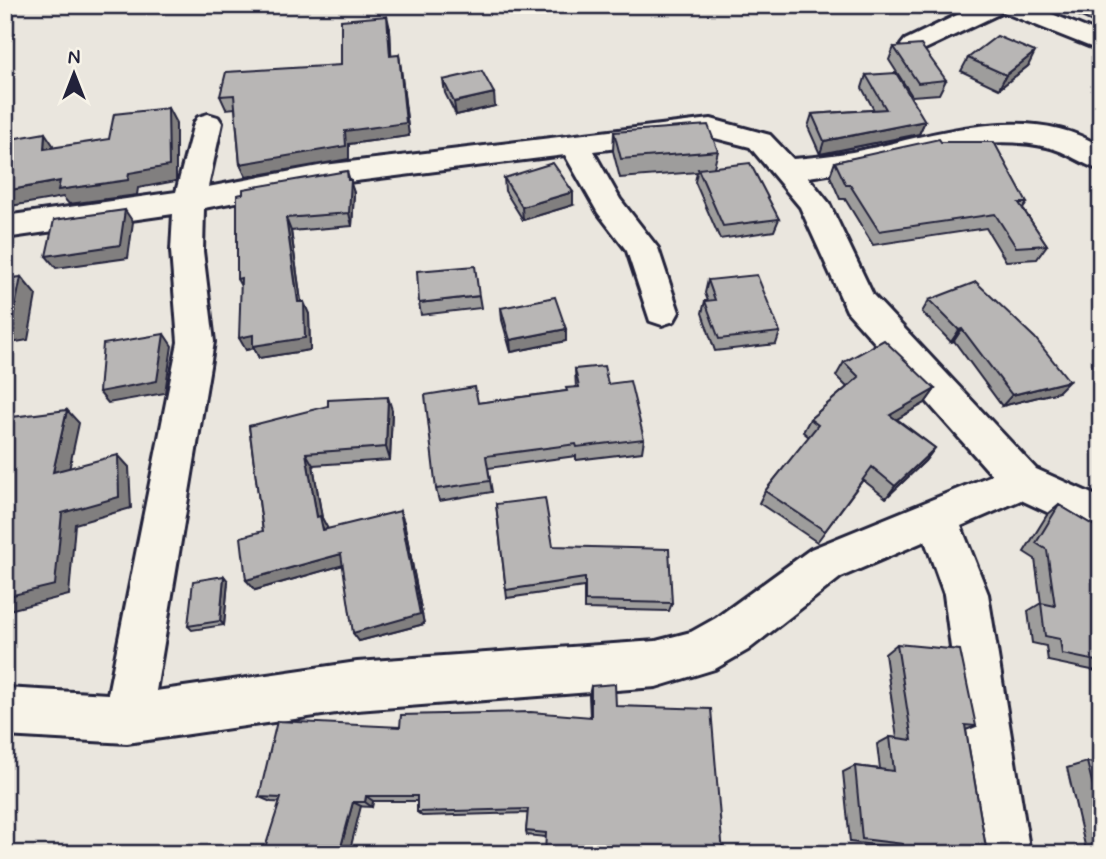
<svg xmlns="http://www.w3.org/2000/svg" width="1106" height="859" viewBox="0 0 1106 859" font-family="Mynerve,sans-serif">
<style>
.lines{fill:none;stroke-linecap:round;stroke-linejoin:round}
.minor-casing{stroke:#22223b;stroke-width:6}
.minor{fill:#f7f3e8;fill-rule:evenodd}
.wall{fill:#9e9d9c;stroke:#22223b;stroke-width:2}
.shaded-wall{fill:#817f7f;stroke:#22223b;stroke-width:2}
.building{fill:#b8b6b5;stroke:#22223b;stroke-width:2}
</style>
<rect width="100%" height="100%" fill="#eae6de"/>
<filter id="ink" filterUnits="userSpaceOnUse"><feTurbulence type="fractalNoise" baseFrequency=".0143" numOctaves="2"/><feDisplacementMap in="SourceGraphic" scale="14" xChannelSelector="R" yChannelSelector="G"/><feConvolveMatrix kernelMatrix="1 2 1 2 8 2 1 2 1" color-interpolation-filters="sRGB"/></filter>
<g filter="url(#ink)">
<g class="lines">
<defs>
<path id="minor" d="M978 5H1030L1101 34V51L1003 12 923 50H905L901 45 905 40Z
M208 114 218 117 222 123 208 187 324 165 711 119 770 135 793 159C819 157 846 154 872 148 942 132 1034 103 1101 147V170C1082 165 1067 151 1047 147 966 129 888 168 808 177L829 203 873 295 1036 469 1101 498V537L1021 500 961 526 988 594 1030 854H978L944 594 925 541 841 577 748 650 715 669 656 687 357 710 127 743 5 736V688L108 694 178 342 171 251 173 214 5 238V216L176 192 194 123 198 117ZM711 137 750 147 800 207 847 311 992 475 811 549 716 618 691 632 656 641 357 662 156 691 214 342 203 251 204 208 324 185 565 155 598 213 627 251 650 321 662 325 674 321 679 312 658 248 620 199 593 151Z"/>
</defs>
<use href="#minor" class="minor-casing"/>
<use href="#minor" class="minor"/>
</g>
<path class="wall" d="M1080 5H1101V26L1075 14Z
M390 29 391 56 399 55 401 68 409 136 349 144V159L246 177 240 164 235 108 226 109 220 96 341 65Z
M894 47 946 80 939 94 912 96 889 60Z
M968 58 1028 66 999 89 961 71Z
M866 75 925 121 919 134 820 154 808 127 812 114 874 110 862 88Z
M443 80 495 106 456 115 445 93Z
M614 132 718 151 714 167 779 219 774 231 720 239 695 182 697 172 620 178 613 151Z
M941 142 1027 203 1023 209 1047 245 1037 259 1006 261 986 228 873 245 845 199H840L830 176 835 162Z
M504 178 573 205 523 220 505 191Z
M349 180 354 193 352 226 291 231 301 302 309 314 310 350 259 358 254 348 246 350 241 286 237 279V195Z
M708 280 780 332 776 344 715 351 702 313 705 301H708L705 293Z
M479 296 481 308 421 315 419 303Z
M929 300 1058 392 1002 406 954 341 951 342 922 312Z
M501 308 566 329V341L511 352 502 320Z
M844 362 935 389 925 403 897 419 935 448 925 461 886 498 863 480 817 542 759 503 765 491 809 437 803 432 810 419 847 387 836 376Z
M575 369 608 384 644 439 642 452 576 460V456L488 468 492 492 439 501 436 489 478 403 566 391 576 388Z
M392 410 390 460 313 465 322 518 327 529 404 522 424 624 359 641 343 565 255 590 263 531 249 426Z
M496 504 553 546 672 603 669 611 584 609V587L507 598Z
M1059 505 1101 530V672L1048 661 1046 646 1032 643 1028 611 1041 603 1035 559 1024 552 1047 515Z
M224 576 228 581 224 625 192 630 188 626Z
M897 644 976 726 966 730 987 854H889V847L850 842 843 772 855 766 880 769 877 744 890 737 897 738 885 654Z
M591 686 616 706 723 854H634L590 852 546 837 527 835 526 831 528 813 422 816 417 812V801H373L372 807 271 802 259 797 400 727 590 717 589 695Z
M1087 762 1101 764V854H1087L1067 768Z"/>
<path class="shaded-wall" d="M387 16 390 29 392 69 390 56Z
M1035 52 1028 66 999 89 1006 75Z
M399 55 409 136 349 144V159L246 177 240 164 345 131Z
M494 93 495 106 456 115 454 102Z
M168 108 176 123V181L138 188 137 195 69 204 63 197 5 207V191L60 181 129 173Z
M925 121 919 134 820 154 824 141Z
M45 133 55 148 44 149Z
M347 171 354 193 352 226 349 213Z
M573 192V205L523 220 522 207Z
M125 210 133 222 128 258 56 268 46 256Z
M286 218 291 231 303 315 298 302Z
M21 277 36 295 28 340 5 344V324Z
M304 302 309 314 310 350 259 358 254 348 246 350 239 338Z
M566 329V341L511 352 510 340Z
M962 329 954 341 951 342 959 330Z
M164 334 172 346 165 393 108 403 99 392Z
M1069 381 1058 392 1002 406 1012 395Z
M935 389 925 403 881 428 890 415Z
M388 397 392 410 390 460 386 447Z
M67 410 79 423 66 484 53 472Z
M935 448 925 461 886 498 895 486Z
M306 453 313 465 322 518 327 527 330 541 317 517Z
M118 455 129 467 131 508 75 524 69 595 5 611V597L62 513Z
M400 511 404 522 424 624 359 641 353 633Z
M341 554 347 564 255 590 246 580Z
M224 576 228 581 224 625 220 621Z
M366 796 373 801 372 807 365 802Z
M353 802 361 806 349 854H339Z"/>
<path class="building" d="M387 16 390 56 399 55 406 123 345 131 346 146 240 164 234 95 220 96 226 72 341 65V20Z
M997 36 1035 52 1006 75 968 58Z
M921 45 946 80 918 83 894 47Z
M482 71 494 93 454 102 443 80Z
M896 73 925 121 824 141 812 114 886 109 866 75Z
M168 108 169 166 129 173 128 180 58 190 60 181 5 191V140L45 133 44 149 109 139 114 114Z
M708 125 718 151 621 159 614 132Z
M939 139 941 142H994L1027 203H1019L1047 245 1016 247 995 214 879 231 850 185H846L835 162Z
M553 163 573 192 522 207 504 178Z
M750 163 779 219 723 226 698 169Z
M347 171 348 180H351L349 213 286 218 298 302H304L305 338 253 346V335L239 338 241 278 237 279V195L243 194V189Z
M125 210 120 245 46 256 54 220Z
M475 266 479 296 419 303 417 271Z
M757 275 780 332 719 339 705 301 715 300 708 280Z
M21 277 12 323 5 324V279Z
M976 282 1035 338 1069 381 1012 395 962 329 959 330 929 300Z
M555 297 566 329 510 340 501 308Z
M164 334 157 381 99 392 103 344Z
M884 340 935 389 890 415 935 448 895 486 872 467 825 531 765 491 818 425 810 419 859 377 844 362Z
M604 366 608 384 630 381 644 439 577 447 576 444 486 456 490 481 436 489 425 395 475 387 478 403 567 391 566 388 579 387 575 369Z
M388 397 386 447 306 453 317 517 320 516 323 530 400 511 420 614 353 633 341 554 246 580 241 537 263 531 249 426 328 406V400Z
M67 410 53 472 118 455 119 497 62 513 55 585 5 597V418Z
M545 498 553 546 669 549 672 603 585 601V578L506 590 496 504Z
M1059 505 1101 530V662L1062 654 1060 639 1045 636 1041 603 1055 606 1047 550 1036 543Z
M224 576 220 621 188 626 193 581Z
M897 644 960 650 976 726 965 725 987 854H904L903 844 862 839 855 766 894 771 890 737 912 740Z
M615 684 616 706 711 709 723 854 590 849V854H545L546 833 526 831 528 809 417 812V796H366L365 802H353L339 854H263L281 798 259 797 277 721 400 727 401 715 531 712 591 717V686Z
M1087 762 1101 764V818Z"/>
</g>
<rect width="1106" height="859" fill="none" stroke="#f7f3e8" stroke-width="28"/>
<rect x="14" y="14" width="1078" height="831" fill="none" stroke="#22223b" stroke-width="2.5" filter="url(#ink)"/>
<g transform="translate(74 74)" stroke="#f7f3e8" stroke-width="5" paint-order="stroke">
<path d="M0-5L12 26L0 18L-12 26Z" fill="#22223b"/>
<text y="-10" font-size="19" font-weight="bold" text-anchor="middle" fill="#22223b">N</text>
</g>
</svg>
